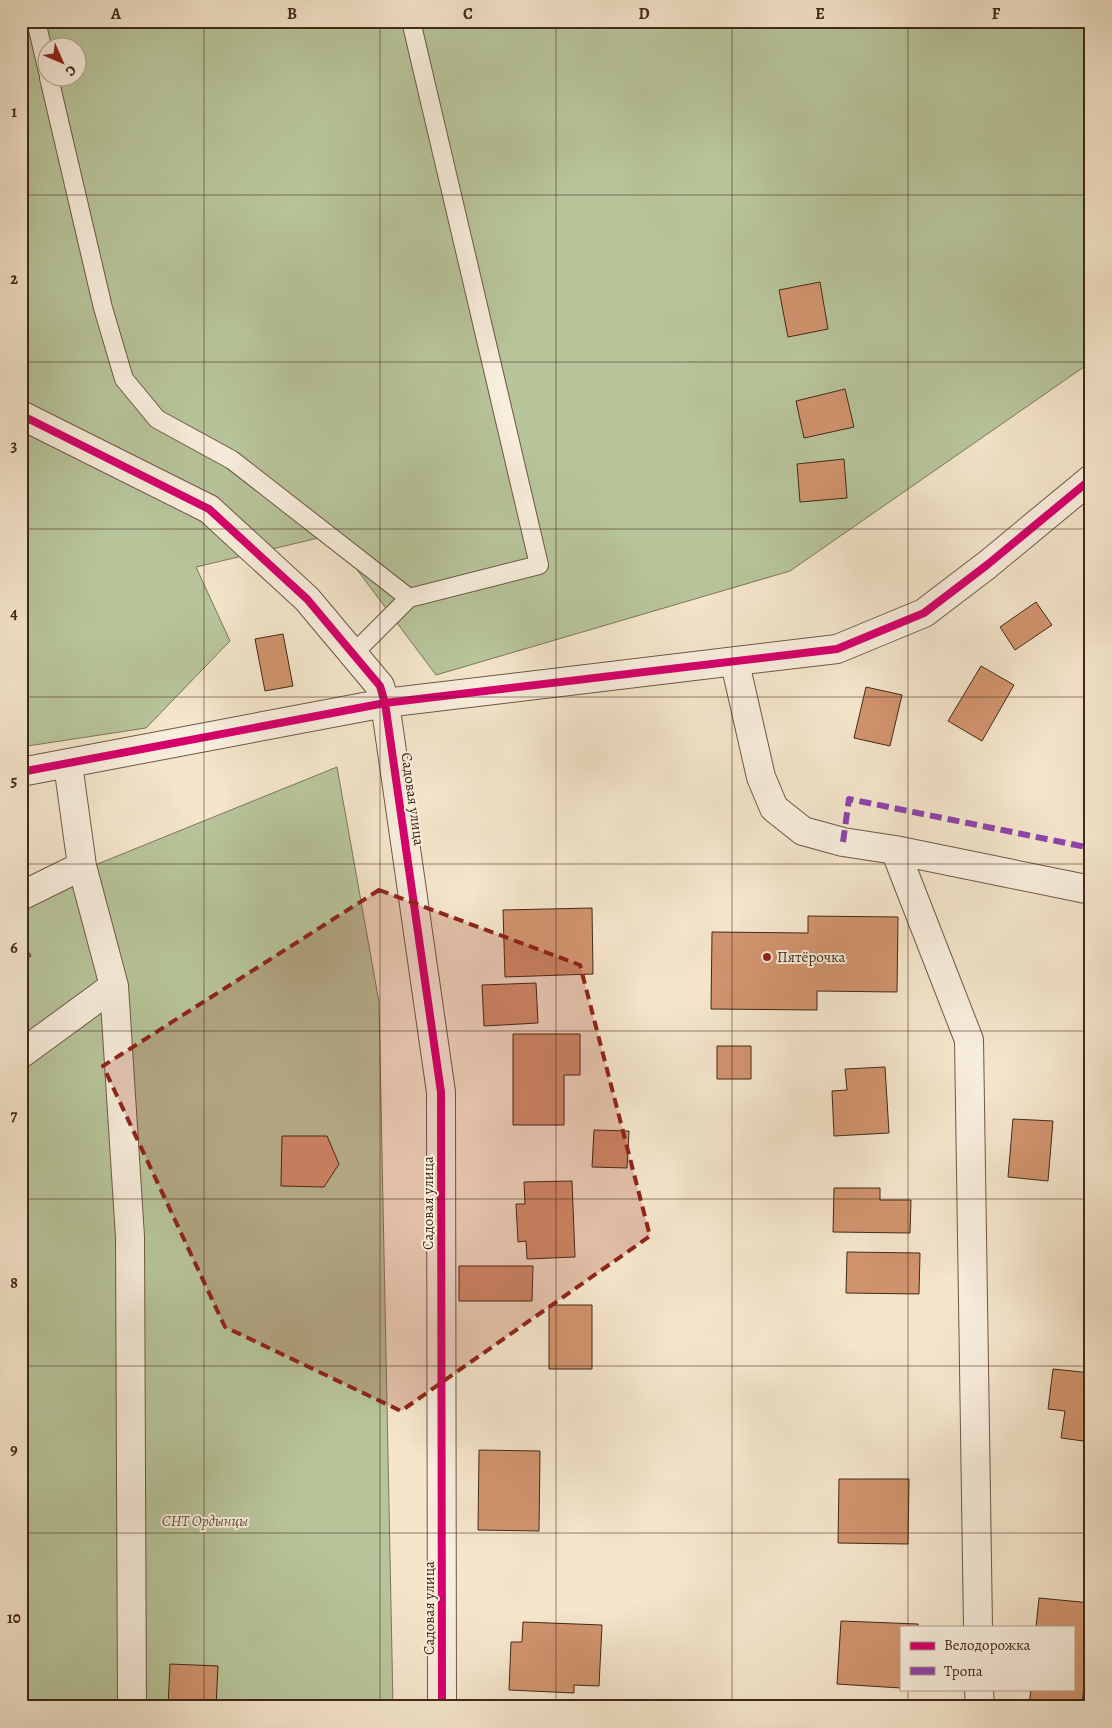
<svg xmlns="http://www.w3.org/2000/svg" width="1112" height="1728" viewBox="0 0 1112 1728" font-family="Alegreya,serif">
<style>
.green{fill:#b8c59b;stroke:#7d7759;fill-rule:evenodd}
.building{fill:#d1946e;stroke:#422917}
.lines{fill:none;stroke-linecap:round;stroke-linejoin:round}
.service-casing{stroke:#6e5844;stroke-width:20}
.minor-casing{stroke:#6e5844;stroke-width:30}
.tertiary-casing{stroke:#6e5844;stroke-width:30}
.service{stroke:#f8eedd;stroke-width:18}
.minor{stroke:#f8eedd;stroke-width:28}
.tertiary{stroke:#f8eedd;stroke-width:28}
.quiet{stroke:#8e44ad;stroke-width:6;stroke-dasharray:12 6;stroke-linecap:butt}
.cycleway-casing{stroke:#f8eedd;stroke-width:11}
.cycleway{stroke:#d6006c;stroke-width:8}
.marked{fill:#8f2418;fill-opacity:0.2;stroke:#8f2418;stroke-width:4;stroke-dasharray:10 6;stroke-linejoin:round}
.grid{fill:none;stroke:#422917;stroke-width:1;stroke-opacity:0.55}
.poi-dot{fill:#8f2418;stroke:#f8eedd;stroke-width:2}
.labels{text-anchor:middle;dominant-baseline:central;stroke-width:4;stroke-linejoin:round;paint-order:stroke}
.street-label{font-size:15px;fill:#422917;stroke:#f8eedd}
.poi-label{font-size:15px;fill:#422917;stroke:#f8eedd;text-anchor:start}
.park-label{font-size:15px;font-style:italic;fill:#605038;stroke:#f8eedd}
.neatline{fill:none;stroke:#422917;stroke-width:2}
.grid-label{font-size:16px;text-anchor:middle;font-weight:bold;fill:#422917}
</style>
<rect width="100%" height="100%" fill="#f4e5cb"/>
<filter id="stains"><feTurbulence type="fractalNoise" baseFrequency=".004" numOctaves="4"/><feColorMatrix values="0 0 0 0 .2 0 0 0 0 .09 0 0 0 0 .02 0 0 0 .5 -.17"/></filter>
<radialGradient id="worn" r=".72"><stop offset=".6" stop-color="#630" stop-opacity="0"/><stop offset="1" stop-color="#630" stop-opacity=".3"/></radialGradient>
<path class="green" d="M21 21H1091V362L790 571 436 675 331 535 196 567 230 641 146 728 21 747ZM48 48H78V78H48Z
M337 767 379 1002 393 1707H21V895Z"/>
<path class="building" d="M820 282 828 329 788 337 779 290Z
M845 389 854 427 804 438 796 401Z
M844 459 847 498 800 502 797 464Z
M1036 602 1052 625 1015 650 1000 627Z
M283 634 293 686 265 691 255 639Z
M981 666 1014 685 982 741 948 721Z
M866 687 902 695 890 746 854 738Z
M592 908 593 974 505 977 503 910Z
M808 916 898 917 897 992 817 991V1010L711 1009 712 932 808 933Z
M21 940 31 956 21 962Z
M536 983 538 1023 484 1026 482 985Z
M513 1034H580V1075H564V1125H513Z
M717 1046H751V1079H717Z
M885 1067 889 1133 834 1136 832 1091 847 1090 845 1069Z
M1013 1119 1053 1121 1048 1181 1008 1177Z
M594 1130 629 1131 627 1168 592 1167Z
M282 1136H327L339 1164 324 1187 281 1186Z
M1087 1159 1091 1160V1188H1085Z
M572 1181 575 1257 527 1259 526 1241 518 1242 516 1204H525L524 1182Z
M834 1188H880V1200H911L910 1233 833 1232Z
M847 1252 920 1253 919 1294 846 1293Z
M459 1266H533L532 1301H459Z
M549 1305H592V1369H549Z
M1053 1369 1091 1373V1442L1061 1438 1065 1411 1048 1409Z
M479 1450 540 1451 539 1531 478 1530Z
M839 1479H909L908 1544 838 1543Z
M1039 1598 1091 1603 1082 1707 1029 1705 1031 1689H1073V1627H1036Z
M841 1621 918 1624V1627H901V1688L837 1684Z
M523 1622 602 1625 599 1686 574 1685V1693L509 1690 511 1642H522Z
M170 1664 218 1666 216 1707H168Z"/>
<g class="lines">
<defs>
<path id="service" d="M36 21 48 72
M49 78 103 308 124 379 157 419 232 460 409 598
M353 654 409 598 539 565 411 21"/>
<path id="minor" d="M21 415 209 509 307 599 380 686 385 703 441 1092 442 1707
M735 663 761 777 774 808 803 831 843 842 895 850 1091 890
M895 850 969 1040 978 1627
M21 896 82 866
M114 986 130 1237 132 1707
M21 1054 114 986 82 866 68 764
M979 1689 980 1707"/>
<path id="tertiary" d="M21 772 385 703 837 649 924 613 987 565 1091 479"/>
</defs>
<use href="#service" class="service-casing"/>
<use href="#minor" class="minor-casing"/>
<use href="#tertiary" class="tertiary-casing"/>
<use href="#service" class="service"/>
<use href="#minor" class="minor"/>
<use href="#tertiary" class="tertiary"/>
<path class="quiet" d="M843 842 849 799 1091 848"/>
<defs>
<path id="cycleway" d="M21 415 209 509 307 599 380 686 385 703 441 1092 442 1707
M21 772 385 703 837 649 924 613 987 565 1091 479"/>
</defs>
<use href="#cycleway" class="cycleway-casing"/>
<use href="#cycleway" class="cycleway"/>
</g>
<path class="marked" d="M379 890 580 965 650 1236 401 1411 225 1327 103 1066Z"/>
<path class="grid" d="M204 21V1707M380 21V1707M556 21V1707M732 21V1707M908 21V1627M21 195H1091M21 362H1091M21 529H1091M21 697H1091M21 864H1091M21 1031H1091M21 1199H1091M21 1366H1091M21 1533H1091M908 1689V1707"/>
<circle class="poi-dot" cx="767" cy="957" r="5"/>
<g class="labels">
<g class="street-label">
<text transform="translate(413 799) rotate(82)">Садовая улица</text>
<text transform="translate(428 1203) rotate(-90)">Садовая улица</text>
<text transform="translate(429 1608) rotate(-90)">Садовая улица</text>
</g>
<g class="poi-label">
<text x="777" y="957">Пятёрочка</text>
</g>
<g class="park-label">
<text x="205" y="1521">СНТ Ордынцы</text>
</g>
</g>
<rect width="1112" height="1728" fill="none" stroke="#f4e5cb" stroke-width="55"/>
<rect x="900" y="1626" width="175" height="65" fill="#f8eedd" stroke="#af9f8e"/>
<rect x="910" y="1642" width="25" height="8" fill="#d6006c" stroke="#af9f8e"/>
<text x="944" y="1650" font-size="15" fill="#422917">Велодорожка</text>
<rect x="910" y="1667" width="25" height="8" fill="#8e44ad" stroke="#af9f8e"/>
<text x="944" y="1676" font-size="15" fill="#422917">Тропа</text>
<g transform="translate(62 62) rotate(135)"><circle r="24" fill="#f8eedd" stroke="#af9f8e"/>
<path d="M0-4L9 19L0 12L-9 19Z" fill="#8f2418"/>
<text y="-8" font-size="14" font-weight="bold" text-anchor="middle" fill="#422917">С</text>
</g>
<rect x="28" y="28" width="1056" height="1672" class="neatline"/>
<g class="grid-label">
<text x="116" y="19">A</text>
<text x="292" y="19">B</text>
<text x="468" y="19">C</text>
<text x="644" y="19">D</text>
<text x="820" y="19">E</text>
<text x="996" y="19">F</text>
<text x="14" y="117">1</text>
<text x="14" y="284">2</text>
<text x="14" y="451">3</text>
<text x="14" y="619">4</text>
<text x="14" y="786">5</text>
<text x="14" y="953">6</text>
<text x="14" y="1121">7</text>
<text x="14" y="1288">8</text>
<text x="14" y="1455">9</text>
<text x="14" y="1623">10</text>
</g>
<rect width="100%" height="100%" filter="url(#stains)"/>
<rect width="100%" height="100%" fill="url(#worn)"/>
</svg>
